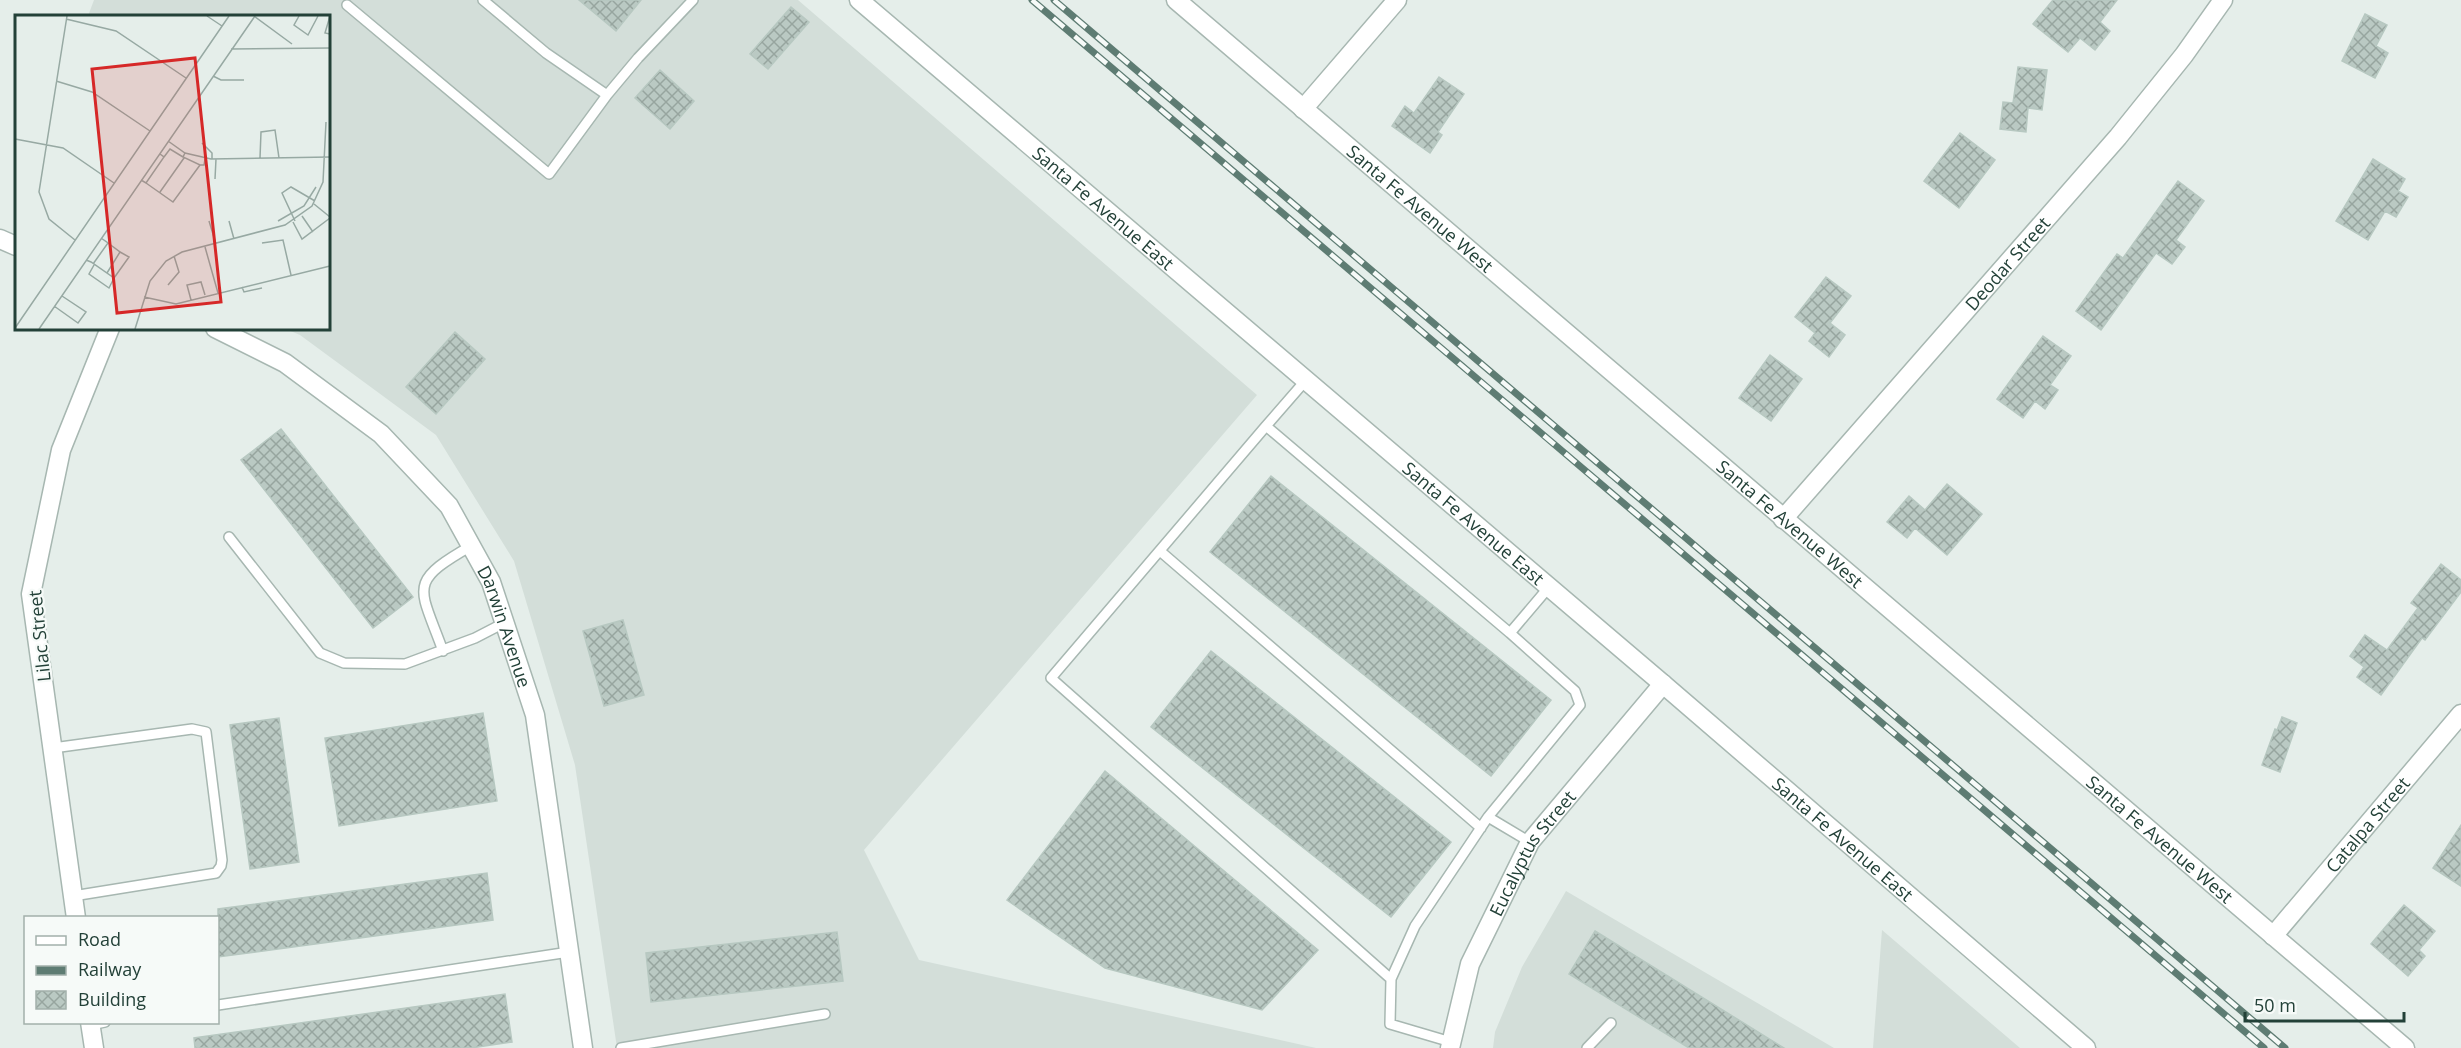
<svg xmlns="http://www.w3.org/2000/svg" width="2461" height="1048" viewBox="0 0 2461 1048" font-family="'Open Sans',sans-serif">
<style>
.built{fill:#d3ded9}
.building{fill:url(#building-cross-hatch);stroke:#b7c8c1;stroke-width:1.5}
.lines{fill:none;stroke-linecap:round;stroke-linejoin:round}
.service-casing{stroke:#a7b7b1;stroke-width:12}
.minor-casing{stroke:#a7b7b1;stroke-width:21}
.service{stroke:#fff;stroke-width:9}
.minor{stroke:#fff;stroke-width:18}
.rail-casing{stroke:#5e7c73;stroke-width:7}
.rail{stroke:#f6faf8;stroke-width:4.5;stroke-dasharray:14;stroke-linecap:butt}
.labels{text-anchor:middle;dominant-baseline:central;stroke-width:4.5;stroke-linejoin:round;paint-order:stroke}
.street-label{font-size:18px;fill:#234138;stroke:#f6faf8}
.inset-road{fill:none;stroke:#97a9a3;stroke-width:1.5}
.view{fill:#d62828;fill-opacity:0.15;stroke:#d62828;stroke-width:3}
.inset-edge{fill:none;stroke:#234138;stroke-width:3}
</style>
<defs>
<pattern id="building-cross-hatch" width="8" height="8" patternUnits="userSpaceOnUse" patternTransform="scale(1.5)"><rect width="8" height="8" fill="#bac9c3"/><path d="M0 0l8 8M0 8l8-8" fill="none" stroke="#97a59f"/></pattern>
</defs>
<rect width="100%" height="100%" fill="#e5eeea"/>
<path class="built" d="M94 0H798L1257 395 864 850 919 960 1316 1048H617L575 765 514 561 436 435 300 335 286 329 328 328V16H88Z
M1566 891 1834 1048H1493L1495 1032 1522 967Z
M1882 930 2020 1048H1873Z"/>
<path class="building" d="M579 0H641L616 31Z
M2053 0H2117L2100 22 2110 31 2095 50 2080 38 2068 52 2033 24Z
M791 7 809 22 768 69 750 54Z
M2365 14 2387 25 2376 46 2388 53 2375 78 2342 61Z
M2018 67 2047 70 2042 110 2028 108 2026 132 2000 129 2003 102 2013 103Z
M660 70 694 101 670 129 635 98Z
M1439 77 1464 94 1438 132 1442 135 1430 153 1392 126 1405 106 1414 113Z
M1960 133 1995 160 1959 208 1924 181Z
M2373 159 2405 179 2398 191 2408 197 2396 217 2385 211 2368 240 2336 221Z
M2178 181 2204 201 2176 240 2185 247 2172 264 2156 253 2101 330 2076 311 2117 254 2123 258Z
M1826 277 1851 296 1830 323 1845 335 1829 357 1809 341 1815 333 1795 317Z
M455 332 485 359 436 414 406 387Z
M2043 336 2071 356 2050 385 2058 390 2045 409 2035 401 2023 418 1997 399Z
M1770 355 1802 379 1771 421 1739 398Z
M281 429 413 597 373 628 241 460Z
M1271 476 1551 700 1491 776 1210 552Z
M1947 484 1982 514 1947 555 1915 528 1907 538 1887 522 1909 496 1925 510Z
M2441 564 2461 580V592L2425 640 2422 638 2381 695 2357 677 2364 667 2350 656 2365 635 2387 650 2418 608 2411 603Z
M623 620 644 695 604 706 583 631Z
M1211 651 1451 842 1391 917 1151 727Z
M483 713 497 801 339 826 325 738Z
M2282 717 2297 723 2280 772 2262 765 2275 729 2277 730Z
M279 718 299 862 250 869 230 725Z
M1105 771 1318 950 1262 1010 1105 968 1007 900Z
M2461 825V886L2433 868Z
M487 873 493 920 218 957V909Z
M2404 905 2435 931 2419 950 2425 956 2408 976 2371 944Z
M1595 931 1784 1048H1689L1569 974Z
M837 932 843 981 651 1002 646 953Z
M505 994 512 1042 471 1048H195L194 1038Z"/>
<g class="lines">
<defs>
<path id="service" d="M483 0 546 53 607 95 638 58 693 0
M347 5 549 174 607 95
M1306 380 1266 426 1510 633 1549 587
M1266 426 1051 678 1391 979
M229 537 320 653 344 663 405 664 475 638 504 623
M1160 551 1481 828
M443 651C420 587 406 583 471 546
M53 748 192 729 206 732 222 860 221 866 216 873 73 896
M1488 817 1580 705 1575 691 1510 633
M218 1005 569 952
M91 1025 105 1022
M1451 1042 1390 1024 1391 979 1415 926 1488 817 1530 842
M621 1048 825 1014
M1587 1048 1611 1023"/>
<g id="minor">
<path id="s1" d="M859 0 1663 684 2086 1048"/>
<path id="s2" d="M1176 0 2405 1048"/>
<path d="M1303 109 1397 0"/>
<path d="M0 239 16 246"/>
<path id="s3" d="M215 328 285 363 381 434 449 506 491 582 535 715 583 1048"/>
<path id="s4" d="M1783 519 2118 137 2184 55 2223 0"/>
<path d="M76 918 31 594 61 450 110 328"/>
<path id="s5" d="M2273 936 2461 714"/>
<path d="M90 1022 94 1048"/>
<path id="s6" d="M1450 1048 1470 964 1530 842 1663 684"/>
</g>
</defs>
<use href="#service" class="service-casing"/>
<use href="#minor" class="minor-casing"/>
<use href="#service" class="service"/>
<use href="#minor" class="minor"/>
<defs>
<path id="rail" d="M1032 0 2264 1048
M1054 0 2285 1048"/>
</defs>
<use href="#rail" class="rail-casing"/>
<use href="#rail" class="rail"/>
</g>
<g class="labels">
<g class="street-label">
<text stroke="none"><textPath href="#s1" startOffset="321">Santa Fe Avenue East</textPath></text>
<text stroke="none"><textPath href="#s2" startOffset="321">Santa Fe Avenue West</textPath></text>
<text stroke="none"><textPath href="#s4" startOffset="340">Deodar Street</textPath></text>
<text stroke="none"><textPath href="#s1" startOffset="807">Santa Fe Avenue East</textPath></text>
<text stroke="none"><textPath href="#s2" startOffset="807">Santa Fe Avenue West</textPath></text>
<text stroke="none"><textPath href="#s3" startOffset="430">Darwin Avenue</textPath></text>
<text transform="translate(39 636) rotate(-96)">Lilac Street</text>
<text stroke="none"><textPath href="#s5" startOffset="146">Catalpa Street</textPath></text>
<text stroke="none"><textPath href="#s1" startOffset="1293">Santa Fe Avenue East</textPath></text>
<text stroke="none"><textPath href="#s2" startOffset="1293">Santa Fe Avenue West</textPath></text>
<text stroke="none"><textPath href="#s6" startOffset="214">Eucalyptus Street</textPath></text>
</g>
</g>
<g transform="translate(15 15)">
<rect width="315" height="315" fill="#e5eeea"/>
<path class="inset-road" d="M52 1 24 177 34 204 60 225M192 1 207 11M239 1 277 29M284 1 279 10 293 20 303 1M315 1 310 18 315 19M51 4 101 16 171 63M216 34 315 33M198 61 206 65H229M41 66 77 77 135 116M0 124 48 133 99 168M153 126 170 138 196 144 315 142M187 128 197 138V144M170 138 168 142 185 150H189L190 144M149 142 155 134 168 142M245 143 246 117 260 115 264 143M200 164 201 144M126 165 131 168 149 142 145 139M131 168 158 187 185 150M145 177 169 143M299 189 315 202M287 201 298 217M194 206 201 229M214 206 219 224M263 206 289 191 301 172M280 206 267 178 276 172 300 186M278 207 287 224 315 203M247 228 268 225 276 260M190 232 203 278M71 245 76 247 99 263 94 273 74 259 79 250M78 249 93 228 86 223M92 258 105 237 93 228M99 263 114 242 105 237M153 270 164 257 159 241M227 272 229 277 247 273M129 282 161 289 315 251M176 285 172 270 186 267 190 280M39 291 63 308 71 297 47 281M0 313 214 1M24 314 240 1M120 314 135 266 151 246 167 237 270 210 297 191 308 167 311 107"/>
<path class="view" d="M180 43 206 287 102 298 77 54Z"/>
<rect width="315" height="315" class="inset-edge"/>
</g>
<rect x="24" y="916" width="195" height="108" fill="#f6faf8" stroke="#a2b0ab" stroke-width="1.5"/>
<rect x="36" y="936" width="30" height="9" fill="#ffffff" stroke="#a2b0ab" stroke-width="1.5"/>
<text x="78" y="946" font-size="18" fill="#234138">Road</text>
<rect x="36" y="966" width="30" height="9" fill="#5e7c73" stroke="#a2b0ab" stroke-width="1.5"/>
<text x="78" y="976" font-size="18" fill="#234138">Railway</text>
<rect x="36" y="991" width="30" height="18" fill="url(#building-cross-hatch)" stroke="#a2b0ab" stroke-width="1.5"/>
<text x="78" y="1006" font-size="18" fill="#234138">Building</text>
<path d="M2245 1012v9h159v-9" fill="none" stroke="#234138" stroke-width="3"/>
<text x="2254" y="1012" font-size="18" fill="#234138" stroke="#f6faf8" stroke-width="4.5" paint-order="stroke">50 m</text>
</svg>
